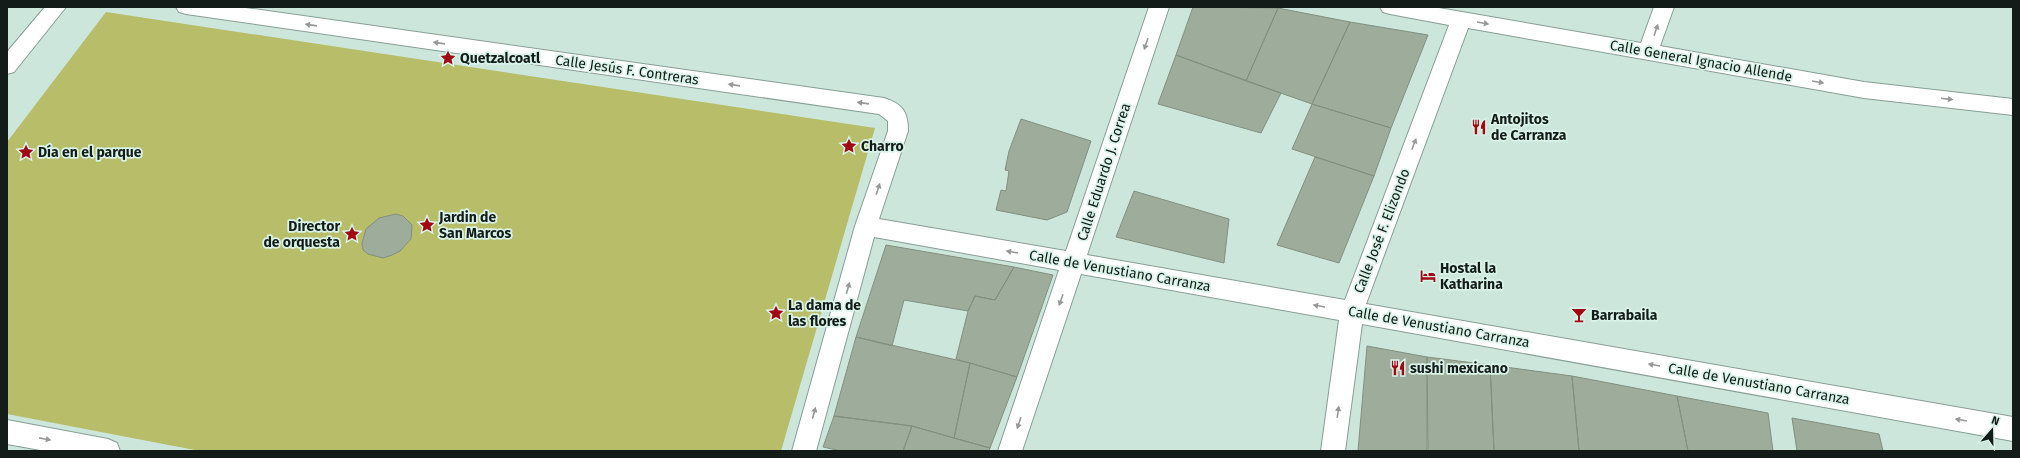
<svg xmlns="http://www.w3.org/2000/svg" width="2020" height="458" viewBox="0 0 2020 458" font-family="'Fira Sans',sans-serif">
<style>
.green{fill:#b7bd68}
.building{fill:#9dac9b;stroke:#82907f}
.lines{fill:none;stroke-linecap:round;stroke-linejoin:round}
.minor-casing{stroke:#879e95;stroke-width:2}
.minor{fill:#fff;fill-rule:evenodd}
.oneway{fill:#959997}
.labels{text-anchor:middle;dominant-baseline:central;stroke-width:3.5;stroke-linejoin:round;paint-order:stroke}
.poi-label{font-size:14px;font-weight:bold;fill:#131c18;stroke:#daf3e9;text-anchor:start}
.street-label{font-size:14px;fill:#131c18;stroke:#daf3e9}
</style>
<rect width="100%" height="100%" fill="#cde6dc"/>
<path class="green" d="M106 12 875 128 781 451H200L7 414V142Z"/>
<path class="building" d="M1193 7 1278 8 1246 81 1176 55Z
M1278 8 1350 22 1312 104 1246 81Z
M1350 22 1428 35 1391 128 1312 104Z
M1176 55 1281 93 1261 133 1158 104Z
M1312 104 1391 128 1374 176 1292 149Z
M1021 119 1091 141 1067 212 1047 220 996 210 1001 190 1006 191 1009 171 1005 170 1009 151Z
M1315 157 1374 176 1339 263 1277 245Z
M1134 191 1229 219 1224 263 1116 237Z
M396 214 403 216 412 225 411 239 400 251 392 255 383 258 368 254 363 250 362 243 366 229 379 218Z
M886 245 1014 267 995 300 975 296 968 311 904 300 892 346 856 337Z
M1014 267 1053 275 1017 377 956 359 968 311 975 296 995 300Z
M856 337 970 363 954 438 912 426 834 416Z
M1367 346 1427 357V451H1358Z
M1427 357 1490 365 1494 451H1428Z
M970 363 1017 377 990 448 954 438Z
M1490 365 1572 376 1579 451H1494Z
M1572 376 1677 396 1688 451H1579Z
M1677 396 1768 413 1773 451H1688Z
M834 416 912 426 903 451H841L823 447Z
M1792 418 1879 434 1883 451H1797Z
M912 426 954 438 990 448 989 451H903Z"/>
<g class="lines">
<defs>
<path id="minor" d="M45 7H66L14 72 7 74V52Z
M176 7H239L884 98C903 104 908 112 908 131L879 219 1066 251 1149 7H1169L1087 255 1345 300 1449 25 1390 14 1383 12 1380 7H1433L1641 43 1654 7H1674L1660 46 1864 82 2013 99V115L1864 98 1468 28 1366 304 2013 417V441L1362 324 1345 451H1321L1339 320 1081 274 1022 451H998L1059 270 874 237 816 451H792L855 226 888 131V121L879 114 186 14 179 12Z
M7 420 108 439 117 443 120 451H46L7 444Z"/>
</defs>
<use href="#minor" class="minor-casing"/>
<use href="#minor" class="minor"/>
</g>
<defs><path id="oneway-solid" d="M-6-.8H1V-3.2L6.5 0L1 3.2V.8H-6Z"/></defs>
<g class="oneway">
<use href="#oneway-solid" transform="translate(1483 23) rotate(10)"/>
<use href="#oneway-solid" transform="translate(311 25) rotate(-172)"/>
<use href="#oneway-solid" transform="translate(1656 30) rotate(-71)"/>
<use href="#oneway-solid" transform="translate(439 43) rotate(-172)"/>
<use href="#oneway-solid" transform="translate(1146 44) rotate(108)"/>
<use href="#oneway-solid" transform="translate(1818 82) rotate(10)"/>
<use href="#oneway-solid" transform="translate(734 85) rotate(-172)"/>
<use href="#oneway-solid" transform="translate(1947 99) rotate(7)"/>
<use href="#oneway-solid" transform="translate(863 103) rotate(-172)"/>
<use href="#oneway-solid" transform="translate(1414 144) rotate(-69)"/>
<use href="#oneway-solid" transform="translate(878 189) rotate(-72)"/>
<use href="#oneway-solid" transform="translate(1012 252) rotate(-170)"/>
<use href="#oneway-solid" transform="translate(848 288) rotate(-74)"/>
<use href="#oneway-solid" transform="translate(1061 300) rotate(109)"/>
<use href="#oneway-solid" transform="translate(1319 306) rotate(-170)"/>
<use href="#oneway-solid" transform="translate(1654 365) rotate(-170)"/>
<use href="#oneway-solid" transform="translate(1338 412) rotate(-82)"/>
<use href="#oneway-solid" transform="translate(814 413) rotate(-75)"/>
<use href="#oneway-solid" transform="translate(1961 420) rotate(-170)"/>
<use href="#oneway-solid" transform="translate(1019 423) rotate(109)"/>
<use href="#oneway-solid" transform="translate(45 439) rotate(11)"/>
</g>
<defs>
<symbol id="sight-bare" viewBox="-9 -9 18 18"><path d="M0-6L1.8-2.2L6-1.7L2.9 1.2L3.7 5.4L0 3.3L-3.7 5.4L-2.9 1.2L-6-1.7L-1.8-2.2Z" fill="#a20714" stroke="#daf3e9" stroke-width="2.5" paint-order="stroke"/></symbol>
<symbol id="restaurant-bare" viewBox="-9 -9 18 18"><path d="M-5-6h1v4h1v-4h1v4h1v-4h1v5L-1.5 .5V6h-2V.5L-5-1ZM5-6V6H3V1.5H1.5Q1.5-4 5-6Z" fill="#a20714" stroke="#daf3e9" stroke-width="2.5" paint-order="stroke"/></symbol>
<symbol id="hotel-bare" viewBox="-9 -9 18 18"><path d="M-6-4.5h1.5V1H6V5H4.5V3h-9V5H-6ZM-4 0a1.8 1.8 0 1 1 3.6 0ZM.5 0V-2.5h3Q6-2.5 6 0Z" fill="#a20714" stroke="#daf3e9" stroke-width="2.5" paint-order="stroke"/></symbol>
<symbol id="bar-bare" viewBox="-9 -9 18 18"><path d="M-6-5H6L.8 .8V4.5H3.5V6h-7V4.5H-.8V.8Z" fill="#a20714" stroke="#daf3e9" stroke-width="2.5" paint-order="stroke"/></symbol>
</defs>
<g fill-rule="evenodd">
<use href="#sight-bare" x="437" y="47" width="22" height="22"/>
<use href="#restaurant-bare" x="1468" y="116" width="22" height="22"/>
<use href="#sight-bare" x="838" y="135" width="22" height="22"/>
<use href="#sight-bare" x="15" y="141" width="22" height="22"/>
<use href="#sight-bare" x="416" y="214" width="22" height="22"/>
<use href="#sight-bare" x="341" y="223" width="22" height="22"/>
<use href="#hotel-bare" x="1417" y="265" width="22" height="22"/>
<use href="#sight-bare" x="765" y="302" width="22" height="22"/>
<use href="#bar-bare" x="1568" y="304" width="22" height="22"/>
<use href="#restaurant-bare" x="1387" y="357" width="22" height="22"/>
</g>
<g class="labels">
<g class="poi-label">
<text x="460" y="58">Quetzalcoatl</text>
<text x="1491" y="119">Antojitos<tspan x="1491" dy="16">de Carranza</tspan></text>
<text x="861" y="146">Charro</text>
<text x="38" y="152">Día en el parque</text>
<text x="439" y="217">Jardin de<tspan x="439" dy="16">San Marcos</tspan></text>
<text x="340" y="226" text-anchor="end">Director<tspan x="340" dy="16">de orquesta</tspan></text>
<text x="1440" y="268">Hostal la<tspan x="1440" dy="16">Katharina</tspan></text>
<text x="788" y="305">La dama de<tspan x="788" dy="16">las flores</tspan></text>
<text x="1591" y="315">Barrabaila</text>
<text x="1410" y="368">sushi mexicano</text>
</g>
<g class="street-label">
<text transform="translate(1701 61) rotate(10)">Calle General Ignacio Allende</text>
<text transform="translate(627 70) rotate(8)">Calle Jesús F. Contreras</text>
<text transform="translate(1104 172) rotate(-72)">Calle Eduardo J. Correa</text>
<text transform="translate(1382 231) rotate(-69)">Calle José F. Elizondo</text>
<text transform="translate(1120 271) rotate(10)">Calle de Venustiano Carranza</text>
<text transform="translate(1439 327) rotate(10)">Calle de Venustiano Carranza</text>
<text transform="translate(1759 384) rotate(10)">Calle de Venustiano Carranza</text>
</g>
</g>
<rect width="2020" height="458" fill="none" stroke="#131c18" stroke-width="16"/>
<g transform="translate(1992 430) rotate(20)" stroke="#daf3e9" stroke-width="3" paint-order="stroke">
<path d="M0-3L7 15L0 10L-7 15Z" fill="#131c18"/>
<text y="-6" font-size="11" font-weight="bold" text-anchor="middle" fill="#131c18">N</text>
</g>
</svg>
